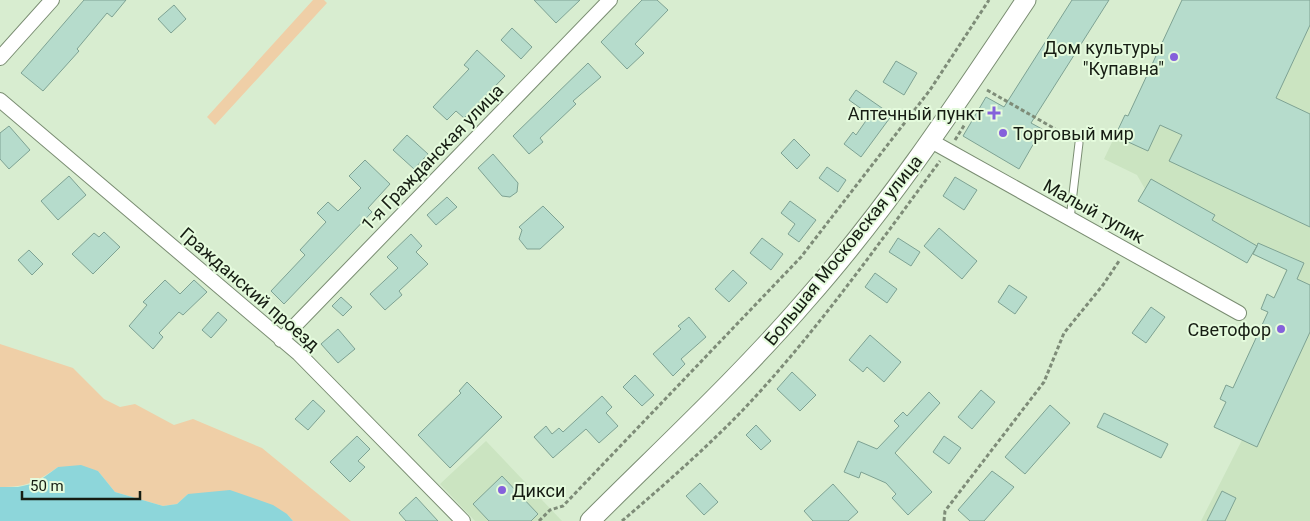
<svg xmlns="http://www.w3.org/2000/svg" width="1310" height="521" viewBox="0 0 1310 521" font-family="Roboto,sans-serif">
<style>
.built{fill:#cbe4c1}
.green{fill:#efcfa7}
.water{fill:#8dd6da}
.building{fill:#b6dccc;stroke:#7ea293}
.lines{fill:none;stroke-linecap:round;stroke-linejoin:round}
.service-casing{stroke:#7a8d72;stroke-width:9}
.minor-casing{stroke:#7a8d72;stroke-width:16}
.secondary-casing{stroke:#7a8d72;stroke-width:21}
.path{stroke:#7e8c78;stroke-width:3;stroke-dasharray:4 2.5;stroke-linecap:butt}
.service{stroke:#fff;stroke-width:7}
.minor{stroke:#fff;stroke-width:14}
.secondary{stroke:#fff;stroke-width:19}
.poi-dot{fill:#8561db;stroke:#e5fbdd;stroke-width:2}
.labels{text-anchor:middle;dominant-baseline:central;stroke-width:4;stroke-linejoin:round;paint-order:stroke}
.poi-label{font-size:18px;fill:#161d13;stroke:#e5fbdd;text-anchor:end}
.street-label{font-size:18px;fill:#161d13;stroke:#e5fbdd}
</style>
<rect width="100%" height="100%" fill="#d8edd0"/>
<path class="built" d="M1182 0H1310V521H1201L1242 440 1214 427 1226 402 1220 399 1226 385 1233 388 1268 312 1261 309 1267 294 1274 297 1286 270 1252 254 1247 263 1138 201 1145 189 1137 175 1104 159 1125 115 1128 116Z
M486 441 562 521H475L440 484Z"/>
<path class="green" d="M313 0H324L327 3 215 125 207 117Z
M0 344 73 368 104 399 120 407 135 404 174 425 193 419 262 448 351 521H293L287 514 188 494 177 504 163 506 115 492 98 471 58 467C36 482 27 487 0 487Z"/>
<path class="water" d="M81 465 98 471 115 492 163 506 177 504 188 494 230 490 273 505 287 514 293 521H0V487H18L36 483 58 467Z"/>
<path class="building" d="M84 0H126L112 17 107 13 77 49 79 51 43 91 21 73Z
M534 0H580L556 23Z
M642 0H657L668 10 635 44 644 53 627 69 601 42Z
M1072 0H1109L1031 123 1042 129 1019 169 963 136 986 97 1004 107Z
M1182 0H1310V25L1276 98 1310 114V227L1169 161 1182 135 1160 125 1148 151 1115 136 1125 115 1128 116Z
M174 5 186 19 171 33 158 19Z
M512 28 532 47 521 59 501 40Z
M477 50 505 76 464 118 456 111 447 120 433 107 469 69 464 65Z
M896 61 917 73 904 95 883 82Z
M588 63 601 77 573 101 576 104 540 138 543 142 529 154 513 136Z
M856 90 892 115 861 157 844 144 853 132 856 135 870 115 849 100Z
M9 126 30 150 9 169 0 159V133Z
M407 135 428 154 414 169 393 150Z
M794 139 810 155 797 169 781 153Z
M493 154 518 183 517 192 510 197 502 196 478 168Z
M365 160 390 184 368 208 372 212 284 304 271 291 305 255 300 250 326 222 317 213 328 202 338 211 361 188 349 176Z
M827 167 846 180 838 192 819 178Z
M69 176 86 195 58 220 41 201Z
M955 177 977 190 964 210 943 196Z
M1151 179 1215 215 1212 220 1257 246 1258 243 1304 263 1297 279 1310 285V332L1257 447 1214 427 1226 402 1220 399 1226 385 1233 388 1268 312 1261 309 1267 294 1274 298 1287 270 1253 254 1257 246 1247 263 1138 201Z
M447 197 457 207 436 225 427 215Z
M790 201 816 220 799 242 788 234 795 224 781 213Z
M543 206 564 227 540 249H527L519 239 522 230 519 227Z
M939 228 977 261 962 279 924 246Z
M104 232 120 247 93 274 72 254 94 233 99 237Z
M411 234 422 246 416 252 428 264 399 291 402 295 385 310 370 294 398 268 387 257Z
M762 238 783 254 771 270 750 253Z
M898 238 920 252 911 266 889 252Z
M29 250 43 264 32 275 18 260Z
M733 270 747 283 729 302 715 289Z
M875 273 897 289 887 303 865 287Z
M165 280 180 294 194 280 207 292 183 315 179 312 159 333 163 337 153 349 129 326 147 305 143 302Z
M1009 285 1027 297 1015 314 998 302Z
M341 297 352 307 343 316 332 306Z
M1151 307 1165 317 1146 343 1132 333Z
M218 312 227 320 211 338 202 330Z
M689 317 706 337 681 359 685 364 673 376 653 354 681 329 678 326Z
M338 329 355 349 338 363 321 344Z
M870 335 901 362 884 382 867 367 863 372 849 360Z
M792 372 816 395 800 411 777 389Z
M635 375 654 395 642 406 623 387Z
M467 382 502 417 450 468 418 435 461 393 459 391Z
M981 390 995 402 972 429 958 417Z
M929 392 940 403 895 453 932 492 908 515 892 498 896 494 886 483 861 472 859 478 844 472 858 441 877 449 899 426 894 421 903 412 907 416Z
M602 396 612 407 606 413 618 426 599 443 586 429 553 458 534 437 546 426 552 434 559 428 563 432Z
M313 400 325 411 308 430 295 419Z
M1050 405 1070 423 1025 474 1005 457Z
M1104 413 1168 444 1161 458 1097 427Z
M756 425 771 441 761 450 746 435Z
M357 436 370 449 358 461 365 467 350 482 330 462Z
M944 436 961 448 949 464 933 452Z
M992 471 1014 487 984 521H970L958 510Z
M502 476 538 514 531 521H489L473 504Z
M700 483 718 502 704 515 686 496Z
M833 484 858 512 848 521H813L804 511Z
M1222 491 1236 498 1225 521H1207Z
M416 497 438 521H406L399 513Z"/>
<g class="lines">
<defs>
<path id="service" d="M1070 219 1079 143"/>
<path id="minor" d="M0 58 52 0
M0 100 299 354 463 521
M931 141 1239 313
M281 340 610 0"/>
<path id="secondary" d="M590 521C663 448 739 378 807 299 889 206 957 103 1026 0"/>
</defs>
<use href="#service" class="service-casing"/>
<use href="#minor" class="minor-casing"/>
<use href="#secondary" class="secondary-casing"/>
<path class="path" d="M987 90 1071 138
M955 140 965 124
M539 521 550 510 563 506 801 257 930 90 989 0
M622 521C663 486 704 450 742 411 815 334 877 246 940 161
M944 521 945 511 1044 382 1064 333 1103 285 1119 261"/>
<use href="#service" class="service"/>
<use href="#minor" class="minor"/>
<use href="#secondary" class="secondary"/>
</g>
<g class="poi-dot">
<circle cx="1174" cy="57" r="5"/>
<path d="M991.5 105.5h5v5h5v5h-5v5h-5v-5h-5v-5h5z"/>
<circle cx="1003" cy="133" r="5"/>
<circle cx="1281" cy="329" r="5"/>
<circle cx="502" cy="490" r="5"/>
</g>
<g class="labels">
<g class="poi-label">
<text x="1164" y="47">Дом культуры<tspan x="1164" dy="21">"Купавна"</tspan></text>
<text x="984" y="113">Аптечный пункт</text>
<text x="1013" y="133" text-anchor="start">Торговый мир</text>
<text x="1271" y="329">Светофор</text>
<text x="512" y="490" text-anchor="start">Дикси</text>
</g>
<g class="street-label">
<text transform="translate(432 157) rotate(-46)">1-я Гражданская улица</text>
<text transform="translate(1094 211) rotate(29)">Малый тупик</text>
<text transform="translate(843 250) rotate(-51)">Большая Московская улица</text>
<text transform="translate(250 289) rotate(41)">Гражданский проезд</text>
</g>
</g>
<path d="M22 491v8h118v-8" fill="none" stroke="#161d13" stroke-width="2.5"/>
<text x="30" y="491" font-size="15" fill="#161d13" stroke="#e5fbdd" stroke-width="4" paint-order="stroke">50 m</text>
</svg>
